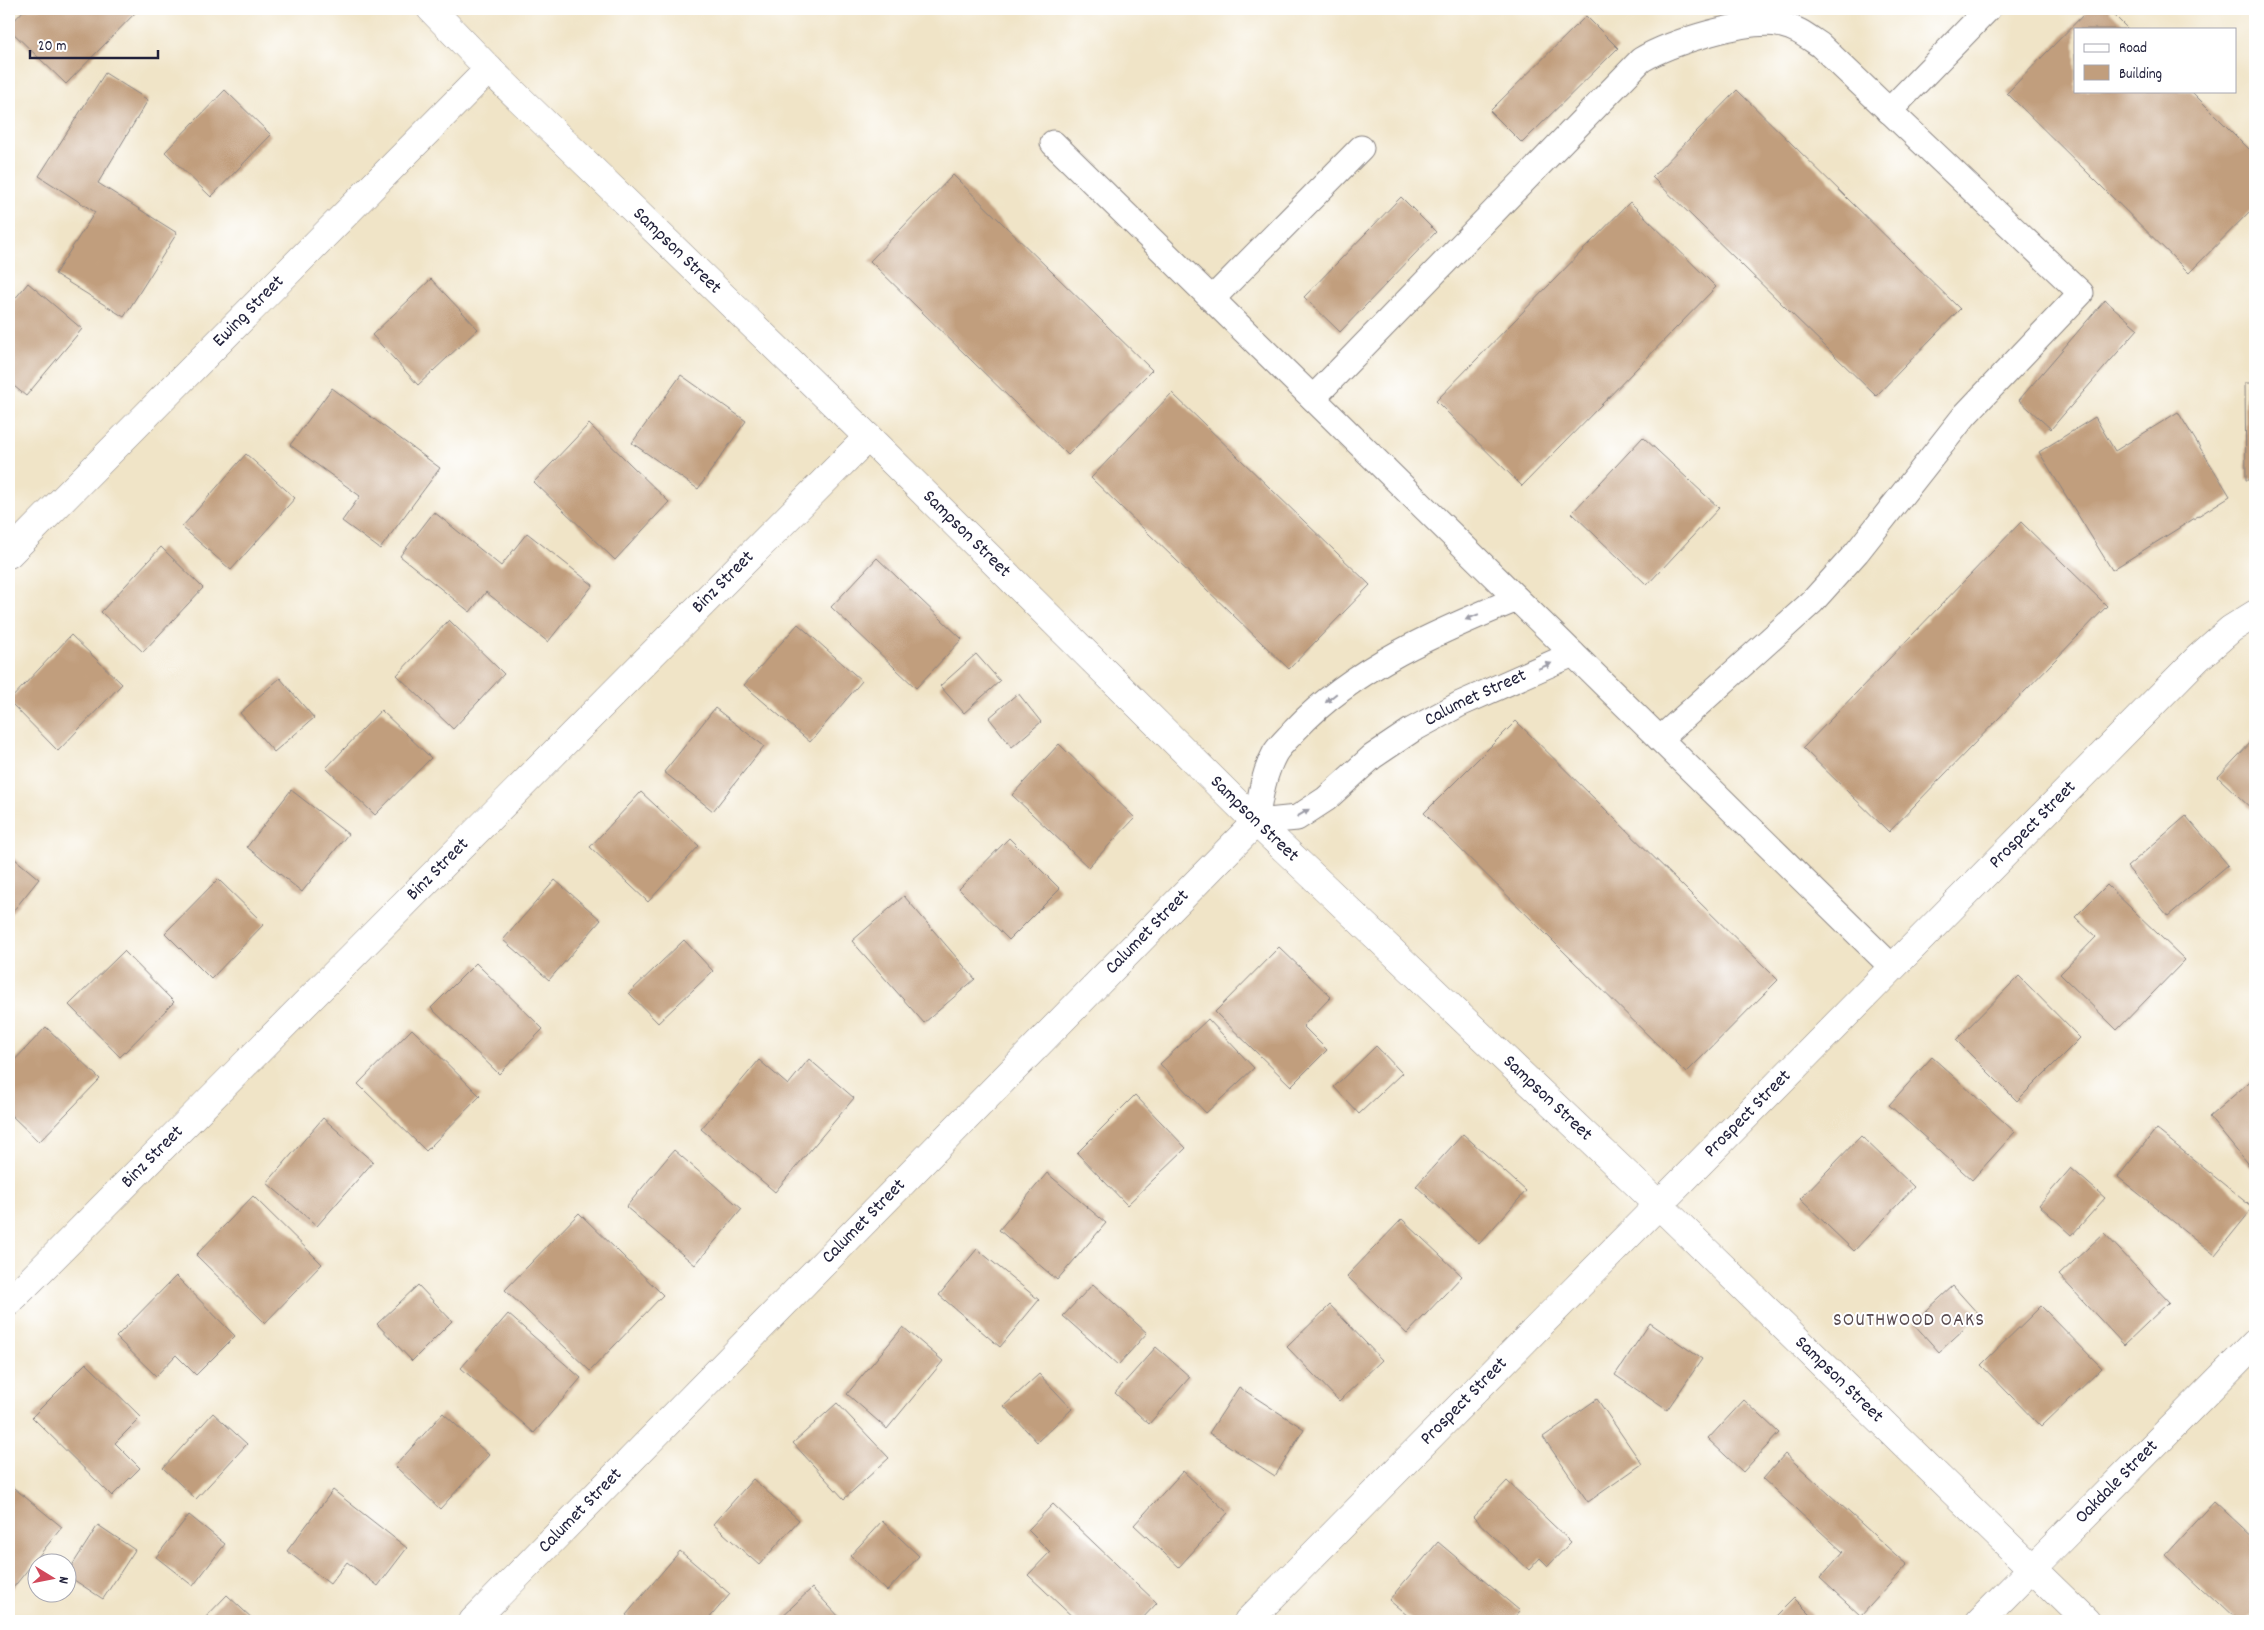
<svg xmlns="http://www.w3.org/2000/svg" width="2264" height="1630" viewBox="0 0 2264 1630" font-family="Dekko,sans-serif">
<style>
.building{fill:#c19e7d}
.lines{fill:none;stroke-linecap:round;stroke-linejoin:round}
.lane-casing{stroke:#898381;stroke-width:27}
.street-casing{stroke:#898381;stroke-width:29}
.lane{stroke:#fff;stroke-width:25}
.street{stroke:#fff;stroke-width:28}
.oneway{fill:#9c9ca7}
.labels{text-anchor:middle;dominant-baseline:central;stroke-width:4;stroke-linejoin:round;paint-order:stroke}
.street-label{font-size:19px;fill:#22223b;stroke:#fff}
.neighbourhood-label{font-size:20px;letter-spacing:1px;fill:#5a4d52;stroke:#fff}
</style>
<rect width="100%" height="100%" fill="#fff"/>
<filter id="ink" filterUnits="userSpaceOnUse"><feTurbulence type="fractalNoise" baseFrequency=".02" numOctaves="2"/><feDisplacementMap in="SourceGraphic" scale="10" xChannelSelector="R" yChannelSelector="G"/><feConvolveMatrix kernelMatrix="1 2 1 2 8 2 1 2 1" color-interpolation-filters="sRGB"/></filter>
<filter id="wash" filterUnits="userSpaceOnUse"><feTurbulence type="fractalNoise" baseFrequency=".0096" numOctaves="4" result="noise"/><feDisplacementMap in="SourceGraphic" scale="20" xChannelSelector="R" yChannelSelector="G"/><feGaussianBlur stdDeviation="1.12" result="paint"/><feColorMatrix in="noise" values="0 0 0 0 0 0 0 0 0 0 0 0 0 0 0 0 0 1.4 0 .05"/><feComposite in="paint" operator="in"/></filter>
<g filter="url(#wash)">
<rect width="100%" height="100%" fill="#f0e4c7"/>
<g id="blocks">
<path class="building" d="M25 9H139L66 84 9 29V26Z
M2089 9H2108L2128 29H2075V91H2191L2255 155V206L2189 273 2007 93Z
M1586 16 1618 48 1522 143 1490 111Z
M105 73 148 100 98 183 177 233 124 317 55 274 95 212 39 176Z
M225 90 271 135 211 197 165 152Z
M1737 90 1960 309 1876 396 1652 177Z
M953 175 1152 370 1068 455 870 261Z
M1401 197 1436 232 1340 332 1304 297Z
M1630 202 1716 287 1522 486 1436 401Z
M431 279 478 329 418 385 372 335Z
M28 283 82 329 26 396 9 382V306Z
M2105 300 2138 329 2051 429 2019 400Z
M681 375 746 421 698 489 632 443Z
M2245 383H2255V480H2246Z
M332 388 440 468 380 549 342 521 360 496 290 445Z
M1172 393 1370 585 1289 669 1091 478Z
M2178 412 2230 496 2112 570 2039 452 2095 417 2115 451Z
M589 424 669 502 615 560 534 482Z
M1643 437 1719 508 1647 585 1572 513Z
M246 454 295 498 231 570 182 527Z
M434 512 501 566 527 533 593 585 548 642 486 592 470 612 400 556Z
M2021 522 2107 606 1889 832 1803 748Z
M161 547 203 588 143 652 101 612Z
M877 558 962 639 916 688 831 607Z
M449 620 504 674 453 729 397 675Z
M798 624 862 681 810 742 744 685Z
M71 635 122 684 58 751 9 701Z
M976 654 1000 681 964 713 940 686Z
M280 678 314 718 274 752 240 713Z
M1018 693 1041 722 1012 747 989 718Z
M715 708 764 746 713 811 664 772Z
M381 710 431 758 375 815 326 768Z
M1516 721 1778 980 1686 1073 1424 813Z
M2255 738V812L2218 777Z
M1059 744 1135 818 1088 867 1012 795Z
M291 790 348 834 302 892 247 847Z
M641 792 699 846 648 902 590 847Z
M2186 816 2228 865 2168 916 2127 867Z
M1009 838 1060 889 1009 940 959 889Z
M9 854 39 879 9 916Z
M218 879 264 924 211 979 165 933Z
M555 880 601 920 549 980 503 940Z
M2107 885 2185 960 2117 1030 2060 974 2096 937 2075 917Z
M904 896 975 979 924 1023 852 941Z
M684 940 713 971 658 1023 629 993Z
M1279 947 1331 997 1303 1026 1327 1050 1291 1086 1215 1012Z
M124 951 174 1002 120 1057 69 1005Z
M476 963 543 1029 499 1074 431 1008Z
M2019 976 2080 1038 2017 1101 1956 1040Z
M1208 1019 1254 1068 1206 1113 1160 1064Z
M46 1027 100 1079 39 1142 9 1113V1066Z
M412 1029 480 1096 426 1151 358 1084Z
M1376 1046 1402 1073 1359 1114 1334 1087Z
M1932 1057 2015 1132 1972 1180 1889 1105Z
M809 1059 854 1098 775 1192 701 1129 759 1060 788 1085Z
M2255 1077V1173L2209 1117Z
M1135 1095 1186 1148 1127 1205 1077 1153Z
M323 1118 373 1162 317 1226 267 1183Z
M2156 1129 2253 1208 2215 1255 2118 1177Z
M1463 1134 1526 1191 1479 1244 1416 1186Z
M1861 1136 1914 1187 1854 1251 1800 1199Z
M674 1150 742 1209 695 1265 626 1207Z
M2071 1168 2105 1198 2072 1235 2039 1205Z
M1047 1173 1106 1223 1057 1280 999 1230Z
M253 1196 322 1264 265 1323 196 1255Z
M579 1213 663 1295 590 1371 505 1290Z
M1402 1219 1462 1276 1407 1334 1347 1276Z
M2104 1233 2169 1302 2124 1345 2059 1275Z
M977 1249 1039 1300 1000 1347 939 1295Z
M176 1276 235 1336 196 1375 176 1355 156 1376 116 1337Z
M1093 1284 1147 1333 1118 1365 1063 1316Z
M418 1285 452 1321 412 1361 377 1324Z
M1953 1286 1979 1315 1939 1352 1913 1323Z
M1330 1305 1382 1360 1339 1401 1287 1347Z
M2041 1306 2102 1368 2041 1427 1981 1365Z
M508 1314 581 1378 534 1433 461 1368Z
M1650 1323 1702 1359 1667 1410 1615 1375Z
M903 1327 943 1361 887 1429 847 1394Z
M1156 1347 1190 1377 1149 1424 1115 1393Z
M86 1363 141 1417 115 1443 140 1468 112 1496 32 1417Z
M1039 1374 1072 1409 1037 1442 1004 1406Z
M1239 1387 1304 1429 1275 1476 1209 1433Z
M1597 1399 1642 1464 1588 1502 1543 1437Z
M1744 1400 1779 1433 1743 1472 1708 1439Z
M837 1403 889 1458 844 1499 793 1443Z
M213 1413 247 1444 196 1499 163 1468Z
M443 1413 489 1455 440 1509 395 1466Z
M1785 1454 1907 1565 1861 1616 1820 1578 1843 1552 1763 1479Z
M1183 1471 1228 1513 1179 1567 1134 1525Z
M753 1479 799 1520 759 1565 713 1524Z
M1507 1481 1571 1542 1548 1566 1540 1558 1529 1570 1473 1517Z
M9 1484 62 1527 9 1593Z
M333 1490 407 1548 378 1586 347 1562 330 1584 287 1551Z
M2214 1501 2255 1539V1611L2246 1621H2235L2165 1555Z
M1053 1504 1157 1603 1140 1621H1077L1028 1575 1050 1552 1028 1530Z
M189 1515 225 1544 193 1586 156 1557Z
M882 1521 919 1556 887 1591 850 1556Z
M98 1525 135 1550 103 1599 68 1576V1572Z
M1438 1542 1520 1611 1511 1621H1414L1389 1600Z
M680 1551 730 1594 707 1621H633L626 1615Z
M812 1588 843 1621H777Z
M227 1595 255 1621H202Z
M1794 1598 1817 1621H1771Z"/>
</g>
</g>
<g filter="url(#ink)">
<use href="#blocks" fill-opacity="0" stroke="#898381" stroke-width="1"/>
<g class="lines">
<defs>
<g id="lane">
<path d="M1889 111 1988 9"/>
<path d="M1053 143 1892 967"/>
<path d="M1212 299 1361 148"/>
<path d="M1313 398 1641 60C1669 43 1750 17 1782 25 1797 28 1808 37 1820 45L2081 293 1965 415 1857 552 1812 602 1660 739"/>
<path id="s1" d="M1517 599C1439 631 1354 667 1295 730 1289 737 1280 745 1275 753 1263 775 1260 798 1256 822L1297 818 1326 799 1372 757 1412 730 1460 704 1573 654"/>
</g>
<g id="street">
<path id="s2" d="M431 9 489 69 868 437 1256 822 1658 1204 2086 1621"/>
<path id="s3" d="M9 554 489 69"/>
<path id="s4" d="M9 1302 868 437"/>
<path id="s5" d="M473 1621 1256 822"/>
<path id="s6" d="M1248 1621 2198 658 2231 629 2255 614"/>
<path id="s7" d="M1980 1621 2255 1343"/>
</g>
</defs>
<use href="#lane" class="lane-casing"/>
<use href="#street" class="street-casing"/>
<use href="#lane" class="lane"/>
<use href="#street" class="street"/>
</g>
<defs><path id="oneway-solid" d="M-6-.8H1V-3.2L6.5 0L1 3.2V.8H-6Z" transform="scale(1.25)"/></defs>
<g class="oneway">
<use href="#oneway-solid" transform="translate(1472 617) rotate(157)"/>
<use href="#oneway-solid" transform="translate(1545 666) rotate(-23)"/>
<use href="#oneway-solid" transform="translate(1331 698) rotate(140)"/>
<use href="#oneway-solid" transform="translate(1303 813) rotate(-31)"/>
</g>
</g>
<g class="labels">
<g class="street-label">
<text stroke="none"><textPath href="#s2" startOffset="345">Sampson Street</textPath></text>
<text stroke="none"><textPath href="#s3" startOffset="341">Ewing Street</textPath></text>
<text stroke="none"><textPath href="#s2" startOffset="750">Sampson Street</textPath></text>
<text stroke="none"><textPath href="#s4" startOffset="1014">Binz Street</textPath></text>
<text stroke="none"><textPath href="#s1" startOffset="620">Calumet Street</textPath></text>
<text stroke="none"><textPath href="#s2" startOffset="1155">Sampson Street</textPath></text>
<text stroke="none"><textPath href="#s6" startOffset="1118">Prospect Street</textPath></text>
<text stroke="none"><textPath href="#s4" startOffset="609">Binz Street</textPath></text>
<text stroke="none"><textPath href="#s5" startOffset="964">Calumet Street</textPath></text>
<text stroke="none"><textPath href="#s2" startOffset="1560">Sampson Street</textPath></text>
<text stroke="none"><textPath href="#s6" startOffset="712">Prospect Street</textPath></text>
<text stroke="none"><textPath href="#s4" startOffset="204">Binz Street</textPath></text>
<text stroke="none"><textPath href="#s5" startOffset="559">Calumet Street</textPath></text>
<text stroke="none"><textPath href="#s2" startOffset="1965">Sampson Street</textPath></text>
<text stroke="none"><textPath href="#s6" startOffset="308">Prospect Street</textPath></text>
<text stroke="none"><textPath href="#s7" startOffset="195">Oakdale Street</textPath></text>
<text stroke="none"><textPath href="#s5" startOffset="154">Calumet Street</textPath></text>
</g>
<g class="neighbourhood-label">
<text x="1909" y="1321">SOUTHWOOD OAKS</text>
</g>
</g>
<rect width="2264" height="1630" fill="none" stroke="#fff" stroke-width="30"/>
<rect x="2074" y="28" width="162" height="65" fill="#ffffff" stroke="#a7a7b1"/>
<rect x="2084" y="44" width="25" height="8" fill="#ffffff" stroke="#a7a7b1"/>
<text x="2119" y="52" font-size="15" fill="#22223b">Road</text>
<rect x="2084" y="65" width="25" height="15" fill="#c19e7d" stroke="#a7a7b1"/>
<text x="2119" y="78" font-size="15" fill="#22223b">Building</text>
<g transform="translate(52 1578) rotate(100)"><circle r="24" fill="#ffffff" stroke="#a7a7b1"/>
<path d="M0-4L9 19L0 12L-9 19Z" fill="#d1495b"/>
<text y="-8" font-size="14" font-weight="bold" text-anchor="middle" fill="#22223b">N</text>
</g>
<path d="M30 50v8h128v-8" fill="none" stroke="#22223b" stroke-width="2.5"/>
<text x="38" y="50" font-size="15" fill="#22223b" stroke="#ffffff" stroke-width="4" paint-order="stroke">20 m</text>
</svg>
